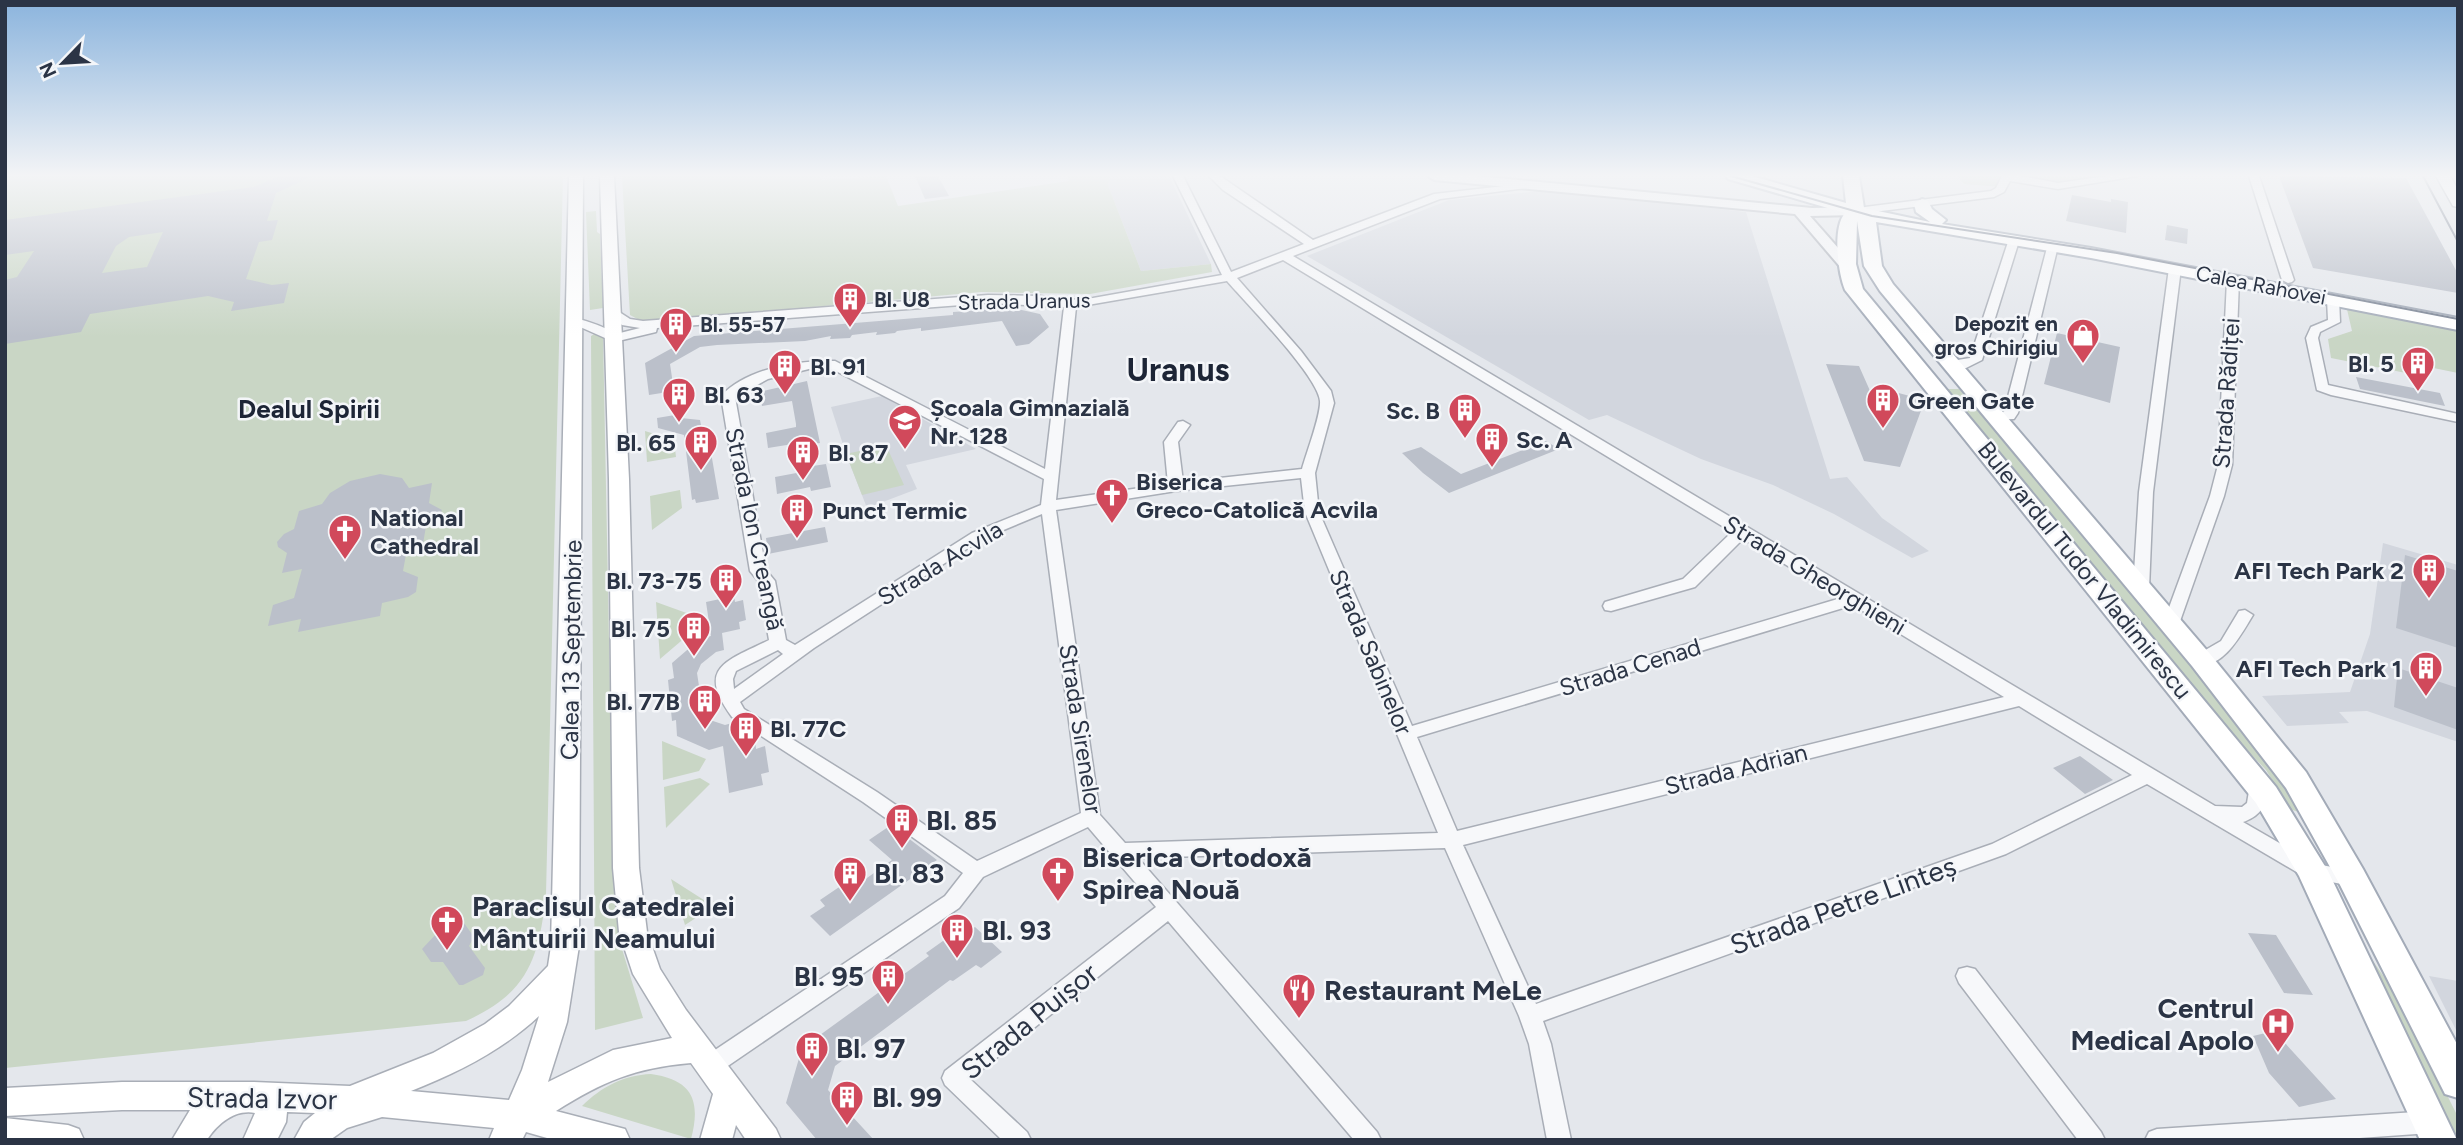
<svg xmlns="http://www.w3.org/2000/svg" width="2463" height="1145" viewBox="0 0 2463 1145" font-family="Figtree,sans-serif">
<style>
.built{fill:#d2d6de}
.green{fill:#c9d6c5}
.building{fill:#bbc0ca;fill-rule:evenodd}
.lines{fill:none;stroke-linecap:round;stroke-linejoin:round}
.minor-casing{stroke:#a9aeb7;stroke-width:3}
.tertiary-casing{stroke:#a9aeb7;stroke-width:4}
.secondary-casing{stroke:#a9aeb7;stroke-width:3}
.primary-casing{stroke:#a3abb8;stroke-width:4}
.minor{fill:#f7f8fa;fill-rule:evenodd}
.tertiary{fill:#f7f8fa;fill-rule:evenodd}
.secondary{fill:#fff;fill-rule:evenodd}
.primary{fill:#fff;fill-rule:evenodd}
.tram{stroke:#7d8696;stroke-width:2}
.labels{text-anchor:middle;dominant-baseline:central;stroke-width:5;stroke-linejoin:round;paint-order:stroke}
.far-street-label{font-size:21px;fill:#2b3445;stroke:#f4f6f9}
.far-poi-label{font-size:21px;font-weight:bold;fill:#2b3445;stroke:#f4f6f9;text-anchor:start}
.poi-label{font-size:24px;font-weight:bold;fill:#2b3445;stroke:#f4f6f9;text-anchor:start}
.street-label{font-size:24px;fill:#2b3445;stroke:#f4f6f9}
.neighbourhood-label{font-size:26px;font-weight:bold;fill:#1d2536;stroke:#f4f6f9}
.near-poi-label{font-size:28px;font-weight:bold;fill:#2b3445;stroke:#f4f6f9;text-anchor:start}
.near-street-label{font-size:28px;fill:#2b3445;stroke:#f4f6f9}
.district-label{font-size:32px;font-weight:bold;fill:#1d2536;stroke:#f4f6f9}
</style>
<rect width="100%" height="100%" fill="#e4e7ec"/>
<path class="built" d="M1110 176H1169L1211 264 1141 271 1108 185Z
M1552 190 1746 212 1830 479 1847 477 1882 518 1929 551 1912 558 1834 514 1773 485 1701 459 1607 415 1589 420 1307 256 1449 200Z
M882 396 976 449 906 465 917 489 867 508 846 454 831 407Z
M2383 543 2458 565V742L2367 711 2339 712 2349 723 2287 726 2262 696 2350 692 2370 634Z
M2429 976 2458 981V1034Z"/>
<path class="green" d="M5 176H563L546 894C539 959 528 993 466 1021L5 1068Z
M622 176H820L822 180 886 176 898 206 1069 181 1067 176H1110L1108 185 1141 271 1211 264 1212 272 1090 294 981 292 643 322 630 315Z
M1957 176 2131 177 2058 186 2007 177 2002 187 1964 184Z
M596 211 597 232 600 234 603 308 590 310 586 212Z
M2346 305 2458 326V373L2404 362 2406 373 2331 358 2328 339 2352 331Z
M596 333 603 334 614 895 619 939 643 1018 595 1030 591 336Z
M1945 389H1959C2032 474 2104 560 2176 646 2220 699 2270 751 2301 813L2290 809 2266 770 2224 726Z
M645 431 674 440 676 457 647 462Z
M886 445 904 485 862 495 846 454Z
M680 490 682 508 652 530 650 496Z
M656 602 692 615 694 630 660 659Z
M662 741 706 759 699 771 663 780Z
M700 778 710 784 666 828 664 787Z
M671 879 707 902 722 901 685 925Z
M2341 900 2373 961 2398 997 2458 1117V1140H2453Z
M651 1074C693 1080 701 1101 691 1139L582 1106C601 1087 624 1075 651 1074Z"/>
<path class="building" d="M279 176H313L276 193 267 221 278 220 272 240 259 242 246 279 272 285 289 283 284 303 231 311 234 302 208 296 90 314 81 332 5 344V280L17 277 34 251 5 255V220L254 187ZM163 232 147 267 102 273 116 246 129 237Z
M915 176H938L949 196 925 199Z
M2279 176 2406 178 2458 274V293L2313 268Z
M2072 195 2111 202V199L2128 202 2126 233 2066 221Z
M2167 225 2188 229 2187 244 2165 240Z
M1012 308 1040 314 1049 327 1029 344 1016 346 1002 321 921 331V328L897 331 895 333 876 335 877 332 852 335 850 338 830 339 831 336 805 341 717 345 700 347 670 364 674 391 649 395 645 363 694 336 953 315V312Z
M2057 333 2120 347 2110 403 2044 384Z
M1826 364 1859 366 1871 393 1889 398 1891 391 1925 400 1900 467 1864 461Z
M2356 377 2440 393 2445 406 2360 389Z
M807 381 820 443 800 446 799 443 768 448 766 433 796 427V424L792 401 762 406 759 392Z
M681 414V418L700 420 703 436 708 435 719 499 696 503 695 499 692 500 684 435 658 428 657 418Z
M1546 441 1559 449 1449 493 1423 473 1402 453 1421 447 1461 474Z
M826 464 831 487 811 491 810 487 777 494 775 477 807 471 806 467Z
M380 474 402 478 409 488 432 483 429 503 442 510 438 519 426 526 423 544 407 549 403 571 418 577 416 592 408 597 382 603 380 616 298 632 301 619 268 626 273 605 294 598 302 569 282 573 287 553 278 547 277 542 284 534 294 529 299 511 322 504 330 493 350 481Z
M825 527 828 542 768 554 766 538Z
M2405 555 2458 571V648L2396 628Z
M734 596 735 602 743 600 746 620 739 622 740 629 722 633 724 650 716 652 701 664 697 673 703 712 707 719 725 725 732 723 735 743 755 738 756 749 765 746 769 772 761 774 763 785 729 793 723 746 709 750 677 736 676 720 672 721 668 680 674 678 672 663 701 638 711 636 706 602Z
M2398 668 2458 688V730L2394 707Z
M2080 756 2113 780 2085 794 2053 768Z
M891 825 937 860 830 936 810 916 825 906 820 900 854 877 860 883 892 860 869 840Z
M464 923 474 937 469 946 485 968 483 975 463 985H459L443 962H431L422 949 439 931 456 928Z
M975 927 1002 952 981 968 976 965 953 981 950 980 835 1066 828 1090 874 1140H817L786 1103 802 1048 929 956 926 953 957 931 962 936Z
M2248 933 2276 935 2313 995 2284 993Z
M2274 1031 2336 1099 2299 1107 2269 1073 2253 1036Z"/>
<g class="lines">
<defs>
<path id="minor" d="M1173 176H1183L1231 272 1304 244 1223 190 1209 176H1220L1313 240 1434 194 1530 183V187L1526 188 1440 199 1293 256 2215 806 2242 807 2247 803 2251 779 2258 777 2265 779C2274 799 2261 816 2243 822L2316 864 2359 872 2362 878 2359 884 2352 886 2305 877 2147 784 2006 854 1543 1021 1551 1044 1571 1140H1547L1529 1044 1519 1016 1445 848 1138 858 1377 1132 1381 1140H1354L1168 921 970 1079 1027 1132 1031 1140H1002L945 1085 942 1078 945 1071 1156 907 1088 827 983 877 959 908 719 1072 711 1075 703 1072 700 1065 703 1058 945 896 963 873 863 802 732 717C695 667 727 661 769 640L759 582 750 571 721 396C747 368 799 360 835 361L1045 469 1064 307 988 303 657 328 656 332 614 342 569 322 575 318C590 322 603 326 616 334L640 328 622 325 607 312 613 308 630 319 643 321 988 295 1040 296 1070 300 1093 298 1222 275ZM1283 260 1732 532 1683 579 1605 602 1603 606 1605 610 1611 611 1695 587 1743 539 1841 598 1412 726 1319 512 1315 473 1334 403 1331 391 1301 351 1237 278ZM1227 281C1246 303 1318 376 1320 401 1321 415 1306 454 1302 469L1183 482 1178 442 1190 425 1183 421 1178 422 1164 442 1168 484 1056 500 1076 307ZM809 369H832L1044 479 1041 505 972 533 795 645 786 640 775 581 766 570 735 397 768 379ZM1301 478 1305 512 1438 833 1125 843 1100 815 1056 510 1176 491ZM1042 514 1081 813 977 861 877 792 744 709 740 702 814 648 982 539ZM1853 605 2004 697 1457 831 1417 737ZM778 650 783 654 734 689 733 679 736 671ZM2019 706 2132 775 1992 844 1536 1004 1463 845Z
M2002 176H2021L2058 183 2107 176H2137L2058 189 2010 181 2004 192 1994 197 1857 214 1852 211 1857 208 1991 191 1996 188Z
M2249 176H2259L2294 280 2292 282 2288 283 2282 280Z
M2009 239 2019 241 1982 360 1966 368H1945V362L1970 358Z
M2048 244 2058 246 2018 413 2014 419 1990 420 1988 417 1990 414 2004 412Z
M2175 265 2181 268 2153 492 2149 589 2141 594 2133 589 2139 492 2169 268Z
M2233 277 2239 280 2232 465 2224 496 2179 624 2171 629 2163 624 2210 496 2218 465 2227 280Z
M2333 295 2339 299 2340 322 2320 332 2318 338 2328 385 2458 414V422L2331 395 2317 390 2306 338 2311 327 2328 320 2327 299Z
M2245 610 2253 615C2242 633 2222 672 2195 664L2193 660 2195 656 2221 641 2239 611Z
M1967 967 1975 969 2101 1132 2105 1140H2078L1959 983 1956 976 1959 969Z
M2431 1111 2439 1114 2443 1122 2439 1130 2431 1133 2331 1140H2145L2149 1132 2157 1129Z"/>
<path id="tertiary" d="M1428 176H1477L1812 208 1857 207 1863 211 1857 215 1810 216 1854 266 1847 270 1842 269 1795 214 1434 180Z"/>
<path id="secondary" d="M569 176H583L579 946 567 1022 548 1082 613 1050 672 1038 633 974 619 932 613 868 609 479 600 176H614L629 479 639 868 647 932 660 969 686 1010 776 1129 781 1140H746L736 1125 732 1140H700L713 1094 691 1063C634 1068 604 1081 556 1111L625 1129 630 1140H554L526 1132 522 1140H489L494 1128 382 1117 347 1128 330 1140H294L304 1122 315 1113 287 1112 286 1122 277 1140H243L255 1113C235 1109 217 1124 207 1140H172L190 1110H122L5 1116V1088L122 1082H253L350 1086 433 1053 485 1024 509 1006 548 966 551 946ZM539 1016 522 1070 509 1100 411 1091C457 1073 503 1050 539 1016Z
M2436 176H2450L2458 190V207L2453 206Z
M5 1118 68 1125 79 1129 84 1140H5Z"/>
<path id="primary" d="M1726 176H1752L1846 203 1843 176H1859L1864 208 1930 222 1916 212 1914 204 1922 199 1928 201 1932 209 1946 220 1942 224 2091 248 2458 318V330L2091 258 1876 222 1882 266 1893 284 2210 654 2306 772 2363 869 2458 1046V1098L2445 1094 2340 885 2286 788 2192 666 1880 291 1864 266 1857 221 1856 264 1863 289 2276 787 2328 871 2457 1140H2420L2299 876 2256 803 1845 290C1838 273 1832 228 1845 213L1728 179Z"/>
</defs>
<use href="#minor" class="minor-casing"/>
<use href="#tertiary" class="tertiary-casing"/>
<use href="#secondary" class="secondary-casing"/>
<use href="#primary" class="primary-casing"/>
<use href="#minor" class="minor"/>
<use href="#tertiary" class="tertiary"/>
<use href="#secondary" class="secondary"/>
<use href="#primary" class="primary"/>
<path class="tram" d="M1731 176 1872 216 2117 253 2458 319
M2423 176 2458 242"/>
</g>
<linearGradient id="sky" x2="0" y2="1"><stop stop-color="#8bb4dd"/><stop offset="0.52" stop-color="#f3f4f6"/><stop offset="1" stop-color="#f3f4f6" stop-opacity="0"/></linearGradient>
<rect width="2463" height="337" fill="url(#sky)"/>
<defs>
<symbol id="building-pin" viewBox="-11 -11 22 30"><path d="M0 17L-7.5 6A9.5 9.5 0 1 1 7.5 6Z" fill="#d1495b" stroke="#f4f6f9"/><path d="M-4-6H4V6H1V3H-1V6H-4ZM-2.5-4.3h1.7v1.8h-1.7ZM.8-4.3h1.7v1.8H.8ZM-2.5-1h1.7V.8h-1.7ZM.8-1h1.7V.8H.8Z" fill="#fff"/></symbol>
<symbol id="shop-pin" viewBox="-11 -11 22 30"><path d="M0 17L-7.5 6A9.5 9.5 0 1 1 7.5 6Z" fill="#d1495b" stroke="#f4f6f9"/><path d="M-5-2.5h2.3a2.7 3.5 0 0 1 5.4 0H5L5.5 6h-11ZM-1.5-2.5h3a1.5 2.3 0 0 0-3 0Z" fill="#fff"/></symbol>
<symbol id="school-pin" viewBox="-11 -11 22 30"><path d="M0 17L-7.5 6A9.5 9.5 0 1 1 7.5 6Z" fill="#d1495b" stroke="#f4f6f9"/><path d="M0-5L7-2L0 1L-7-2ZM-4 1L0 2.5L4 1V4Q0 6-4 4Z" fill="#fff"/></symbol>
<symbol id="church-pin" viewBox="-11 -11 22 30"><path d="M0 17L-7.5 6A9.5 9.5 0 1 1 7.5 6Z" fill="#d1495b" stroke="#f4f6f9"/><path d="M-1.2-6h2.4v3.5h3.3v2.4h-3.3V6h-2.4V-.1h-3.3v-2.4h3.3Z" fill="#fff"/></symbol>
<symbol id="restaurant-pin" viewBox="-11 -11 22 30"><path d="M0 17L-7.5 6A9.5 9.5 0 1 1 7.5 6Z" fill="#d1495b" stroke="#f4f6f9"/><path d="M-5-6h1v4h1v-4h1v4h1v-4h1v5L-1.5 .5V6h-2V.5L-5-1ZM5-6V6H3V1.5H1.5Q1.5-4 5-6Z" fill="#fff"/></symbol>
<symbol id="hospital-pin" viewBox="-11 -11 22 30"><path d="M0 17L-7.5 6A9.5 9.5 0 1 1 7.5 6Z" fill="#d1495b" stroke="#f4f6f9"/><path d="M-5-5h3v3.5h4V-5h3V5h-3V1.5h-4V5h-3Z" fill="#fff"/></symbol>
</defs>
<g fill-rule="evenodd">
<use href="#building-pin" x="831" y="280" width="38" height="52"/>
<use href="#building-pin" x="657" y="305" width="38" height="52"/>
<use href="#shop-pin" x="2064" y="316" width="38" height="52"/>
<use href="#building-pin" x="2399" y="344" width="38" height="52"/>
<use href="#building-pin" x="766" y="347" width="38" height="52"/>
<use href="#building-pin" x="660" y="375" width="38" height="52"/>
<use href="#building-pin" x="1864" y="381" width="38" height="52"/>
<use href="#building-pin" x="1446" y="391" width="38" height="52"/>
<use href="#school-pin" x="886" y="402" width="38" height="52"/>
<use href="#building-pin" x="1473" y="420" width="38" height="52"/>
<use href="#building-pin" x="682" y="423" width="38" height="52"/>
<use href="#building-pin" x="784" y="433" width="38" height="52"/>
<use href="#church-pin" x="1093" y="476" width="38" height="52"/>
<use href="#building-pin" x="778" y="491" width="38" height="52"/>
<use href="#church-pin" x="326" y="512" width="38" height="52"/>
<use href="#building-pin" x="2410" y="551" width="38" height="52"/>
<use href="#building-pin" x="707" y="561" width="38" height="52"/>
<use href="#building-pin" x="675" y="609" width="38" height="52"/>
<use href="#building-pin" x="2407" y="649" width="38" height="52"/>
<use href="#building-pin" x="686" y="682" width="38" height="52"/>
<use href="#building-pin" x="727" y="709" width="38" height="52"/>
<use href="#building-pin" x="883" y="801" width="38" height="52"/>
<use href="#building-pin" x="831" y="854" width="38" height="52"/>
<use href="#church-pin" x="1039" y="854" width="38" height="52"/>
<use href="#church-pin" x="428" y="903" width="38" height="52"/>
<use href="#building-pin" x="938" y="911" width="38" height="52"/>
<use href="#building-pin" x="869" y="957" width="38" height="52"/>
<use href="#restaurant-pin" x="1280" y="971" width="38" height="52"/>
<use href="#hospital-pin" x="2259" y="1005" width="38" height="52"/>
<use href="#building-pin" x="793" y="1029" width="38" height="52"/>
<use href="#building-pin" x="828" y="1078" width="38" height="52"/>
</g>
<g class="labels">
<g class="far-street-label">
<text transform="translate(2261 285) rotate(11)">Calea Rahovei</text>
<text transform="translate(1024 301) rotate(-1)">Strada Uranus</text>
</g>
<g class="far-poi-label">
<text x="874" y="299">Bl. U8</text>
<text x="2058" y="323" text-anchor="end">Depozit en<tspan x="2058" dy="24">gros Chirigiu</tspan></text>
<text x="700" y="324">Bl. 55-57</text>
</g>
<g class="poi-label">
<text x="2394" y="363" text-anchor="end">Bl. 5</text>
<text x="810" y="366">Bl. 91</text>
<text x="704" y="394">Bl. 63</text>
<text x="1908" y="400">Green Gate</text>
<text x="930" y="407">Școala Gimnazială<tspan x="930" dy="28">Nr. 128</tspan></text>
<text x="1440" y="410" text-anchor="end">Sc. B</text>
<text x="1516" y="439">Sc. A</text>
<text x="676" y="442" text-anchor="end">Bl. 65</text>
<text x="828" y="452">Bl. 87</text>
<text x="1136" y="481">Biserica<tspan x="1136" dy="28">Greco-Catolică Acvila</tspan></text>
<text x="822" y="510">Punct Termic</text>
<text x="370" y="517">National<tspan x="370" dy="28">Cathedral</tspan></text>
<text x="2404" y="570" text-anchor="end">AFI Tech Park 2</text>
<text x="702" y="580" text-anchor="end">Bl. 73-75</text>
<text x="670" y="628" text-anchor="end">Bl. 75</text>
<text x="2402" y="668" text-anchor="end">AFI Tech Park 1</text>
<text x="680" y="701" text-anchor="end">Bl. 77B</text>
<text x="770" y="728">Bl. 77C</text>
</g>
<g class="street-label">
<text transform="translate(2226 393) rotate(-86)">Strada Rădiței</text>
<text transform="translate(755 529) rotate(78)">Strada Ion Creangă</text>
<text transform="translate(940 563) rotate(-31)">Strada Acvila</text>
<text transform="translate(2085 570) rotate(51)">Bulevardul Tudor Vladimirescu</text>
<text transform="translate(1815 575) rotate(31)">Strada Gheorghieni</text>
<text transform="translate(571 650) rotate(-89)">Calea 13 Septembrie</text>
<text transform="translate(1371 652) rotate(67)">Strada Sabinelor</text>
<text transform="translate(1630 667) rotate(-17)">Strada Cenad</text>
<text transform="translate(1081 729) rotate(81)">Strada Sirenelor</text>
<text transform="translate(1736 769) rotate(-14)">Strada Adrian</text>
</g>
<g class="neighbourhood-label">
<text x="309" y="409">Dealul Spirii</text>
</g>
<g class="near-poi-label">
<text x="926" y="820">Bl. 85</text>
<text x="1082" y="857">Biserica Ortodoxă<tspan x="1082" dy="32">Spirea Nouă</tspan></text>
<text x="874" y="873">Bl. 83</text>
<text x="472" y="906">Paraclisul Catedralei<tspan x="472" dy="32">Mântuirii Neamului</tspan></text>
<text x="982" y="930">Bl. 93</text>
<text x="864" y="976" text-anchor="end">Bl. 95</text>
<text x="1324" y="990">Restaurant MeLe</text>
<text x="2254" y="1008" text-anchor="end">Centrul<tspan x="2254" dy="32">Medical Apolo</tspan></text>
<text x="836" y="1048">Bl. 97</text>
<text x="872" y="1097">Bl. 99</text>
</g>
<g class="near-street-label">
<text transform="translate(1843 905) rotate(-20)">Strada Petre Linteș</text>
<text transform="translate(1029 1021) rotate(-39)">Strada Puișor</text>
<text transform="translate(262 1098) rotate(1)">Strada Izvor</text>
</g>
<g class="district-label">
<text x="1178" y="370">Uranus</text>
</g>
</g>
<rect width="2463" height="1145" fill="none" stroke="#2b3445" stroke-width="14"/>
<g transform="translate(63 63) rotate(245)" stroke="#f4f6f9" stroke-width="5" paint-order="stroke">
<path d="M0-5L12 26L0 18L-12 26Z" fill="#2b3445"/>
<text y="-10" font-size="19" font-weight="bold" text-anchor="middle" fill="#2b3445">N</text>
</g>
</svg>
